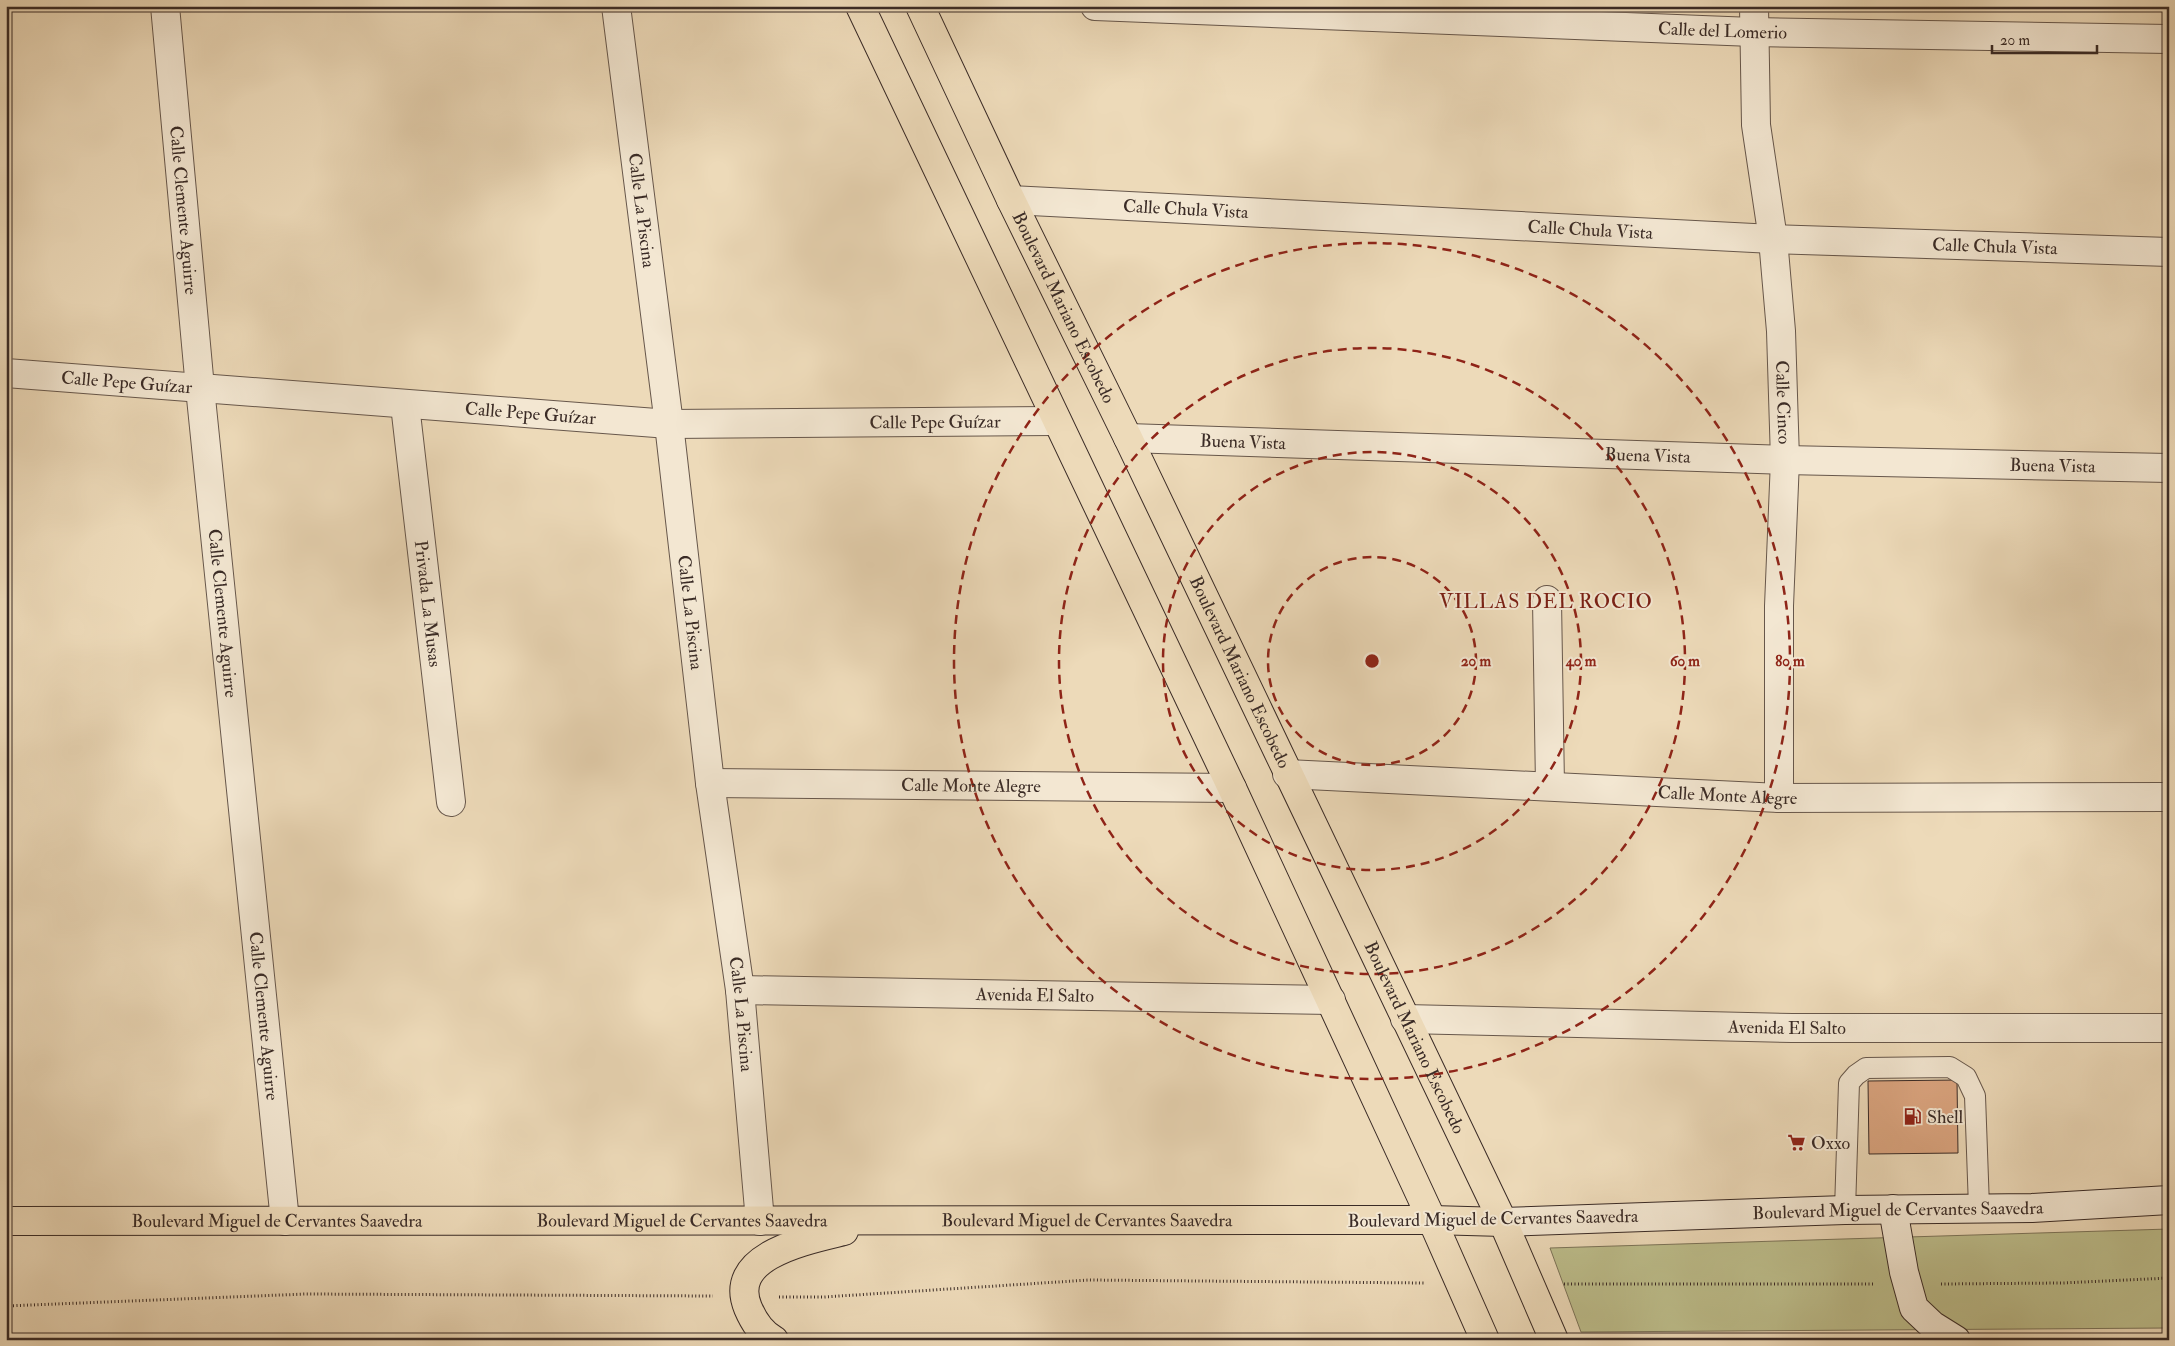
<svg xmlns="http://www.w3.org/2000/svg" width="2175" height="1346" viewBox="0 0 2175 1346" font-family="'IM FELL Double Pica',serif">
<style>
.green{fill:#bdbe8c;stroke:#7c7459}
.building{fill:#dba580;stroke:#3a2b26}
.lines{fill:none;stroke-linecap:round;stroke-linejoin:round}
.lane-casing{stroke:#67574b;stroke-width:22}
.street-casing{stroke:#67574b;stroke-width:30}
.secondary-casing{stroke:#3a2b26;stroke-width:30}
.primary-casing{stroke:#3a2b26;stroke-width:30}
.path{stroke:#3a2b26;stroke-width:3;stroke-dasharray:1 2.5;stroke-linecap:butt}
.lane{stroke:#f3e7d2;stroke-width:20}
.street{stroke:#f3e7d2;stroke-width:28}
.secondary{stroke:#f3e7d2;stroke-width:28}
.primary{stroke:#eddab9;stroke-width:28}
.ring{fill:none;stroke:#8f2418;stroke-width:2.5;stroke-dasharray:9 6}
.labels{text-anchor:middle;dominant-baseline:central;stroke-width:4;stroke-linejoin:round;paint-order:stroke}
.street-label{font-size:18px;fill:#3a2b26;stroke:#f3e7d2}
.poi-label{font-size:18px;fill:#3a2b26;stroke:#f3e7d2;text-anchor:start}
.quarter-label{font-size:20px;letter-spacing:1px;fill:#7a1f14;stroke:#f3e7d2}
.centre{fill:#8f2418;stroke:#f3e7d2;stroke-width:2.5}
.ring-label{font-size:15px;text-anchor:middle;font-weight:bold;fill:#8f2418;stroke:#f3e7d2;stroke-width:4;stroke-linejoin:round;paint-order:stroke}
</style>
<rect width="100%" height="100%" fill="#eddab9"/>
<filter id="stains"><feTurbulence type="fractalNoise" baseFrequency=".004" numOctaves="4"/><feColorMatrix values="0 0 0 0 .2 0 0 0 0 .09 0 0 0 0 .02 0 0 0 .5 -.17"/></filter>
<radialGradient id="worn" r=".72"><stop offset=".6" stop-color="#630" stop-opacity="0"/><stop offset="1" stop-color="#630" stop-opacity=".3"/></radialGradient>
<path class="green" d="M2169 1229V1328L1581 1332 1550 1248Z"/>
<path class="building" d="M1957 1080 1958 1153 1869 1154 1868 1081Z"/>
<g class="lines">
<defs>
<path id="lane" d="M1845 1210 1849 1083 1856 1075 1866 1068 1950 1067 1966 1077 1975 1096 1979 1207"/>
<g id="street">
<path id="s1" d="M165 6 200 388 285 1221"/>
<path id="s2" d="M616 6 669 424 710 783 740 990 760 1221"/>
<path id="s3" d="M1095 6 1753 32 2169 39"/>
<path id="s4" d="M1754 6 1756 125 1773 239 1781 331 1785 460 1779 606V798"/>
<path id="s5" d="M1011 200 1773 239 2169 252"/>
<path id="s6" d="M6 373 669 424 1056 421"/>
<path id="s7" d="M405 405 451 802"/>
<path id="s8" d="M1128 438 1785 460 2169 468"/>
<path d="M1547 600 1550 786"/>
<path id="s9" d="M1287 774 1779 798 2169 797"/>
<path id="s10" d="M710 783 1232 788"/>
<path id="s11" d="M740 990 1331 1000"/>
<path id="s12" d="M1405 1019 1792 1028H2169"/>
</g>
<g id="secondary">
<path d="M1893 1209 1904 1272 1914 1308 1932 1325 1956 1340"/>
<path id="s13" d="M1503 1222 1845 1210 2032 1208 2169 1200"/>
</g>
<g id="primary">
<path d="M860 6 1232 788 1432 1220 1485 1340"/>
<path id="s14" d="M920 6 1011 200 1128 438 1503 1222 1554 1340"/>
<path id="s15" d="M6 1221 1432 1220 1503 1222"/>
<path d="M774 1340C761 1333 754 1322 748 1308 726 1255 808 1240 844 1231"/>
</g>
</defs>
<use href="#lane" class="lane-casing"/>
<use href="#street" class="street-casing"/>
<use href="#secondary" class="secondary-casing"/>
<use href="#primary" class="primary-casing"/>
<path class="path" d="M1564 1284H1875
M1941 1284 2062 1283 2169 1278
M779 1297H824L1089 1280 1425 1283
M6 1306 306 1294 713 1296"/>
<use href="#lane" class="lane"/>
<use href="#street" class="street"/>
<use href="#secondary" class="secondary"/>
<use href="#primary" class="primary"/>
</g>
<g class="ring">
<circle cx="1372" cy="661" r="104"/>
<circle cx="1372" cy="661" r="209"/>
<circle cx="1372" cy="661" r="313"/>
<circle cx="1372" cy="661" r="418"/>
</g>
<defs>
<symbol id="fuel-bare" viewBox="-9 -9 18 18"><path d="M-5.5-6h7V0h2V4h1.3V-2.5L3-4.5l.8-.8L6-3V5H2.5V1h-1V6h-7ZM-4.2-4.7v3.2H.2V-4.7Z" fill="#8f2418" stroke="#f3e7d2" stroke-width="2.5" paint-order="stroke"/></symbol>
<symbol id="supermarket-bare" viewBox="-9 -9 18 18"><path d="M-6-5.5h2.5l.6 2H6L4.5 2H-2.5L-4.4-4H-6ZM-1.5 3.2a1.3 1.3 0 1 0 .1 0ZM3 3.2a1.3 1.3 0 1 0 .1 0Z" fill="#8f2418" stroke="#f3e7d2" stroke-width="2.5" paint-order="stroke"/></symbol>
</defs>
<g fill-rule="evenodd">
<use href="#fuel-bare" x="1900" y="1104" width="25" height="25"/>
<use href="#supermarket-bare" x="1784" y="1130" width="25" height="25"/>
</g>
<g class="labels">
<g class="street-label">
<text stroke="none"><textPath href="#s3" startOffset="628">Calle del Lomerio</textPath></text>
<text stroke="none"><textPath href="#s5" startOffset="175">Calle Chula Vista</textPath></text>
<text stroke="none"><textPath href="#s1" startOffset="205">Calle Clemente Aguirre</textPath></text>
<text stroke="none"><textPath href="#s2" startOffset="206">Calle La Piscina</textPath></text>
<text stroke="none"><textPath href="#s5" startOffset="580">Calle Chula Vista</textPath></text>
<text stroke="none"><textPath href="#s5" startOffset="985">Calle Chula Vista</textPath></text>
<text stroke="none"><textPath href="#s14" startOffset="334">Boulevard Mariano Escobedo</textPath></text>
<text stroke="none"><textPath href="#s6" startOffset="121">Calle Pepe Guízar</textPath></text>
<text stroke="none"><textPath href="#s4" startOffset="398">Calle Cinco</textPath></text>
<text stroke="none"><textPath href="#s6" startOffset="526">Calle Pepe Guízar</textPath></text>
<text stroke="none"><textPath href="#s6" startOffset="931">Calle Pepe Guízar</textPath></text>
<text stroke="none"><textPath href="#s8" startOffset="115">Buena Vista</textPath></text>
<text stroke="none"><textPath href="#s8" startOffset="520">Buena Vista</textPath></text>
<text stroke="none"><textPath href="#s8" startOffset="925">Buena Vista</textPath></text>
<text stroke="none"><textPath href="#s7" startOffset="200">Privada La Musas</textPath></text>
<text stroke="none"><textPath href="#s2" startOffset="611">Calle La Piscina</textPath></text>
<text stroke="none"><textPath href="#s1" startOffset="610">Calle Clemente Aguirre</textPath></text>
<text stroke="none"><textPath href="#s14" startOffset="739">Boulevard Mariano Escobedo</textPath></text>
<text stroke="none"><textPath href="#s10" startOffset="261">Calle Monte Alegre</textPath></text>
<text stroke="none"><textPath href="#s9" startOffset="441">Calle Monte Alegre</textPath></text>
<text stroke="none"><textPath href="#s11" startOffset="295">Avenida El Salto</textPath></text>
<text stroke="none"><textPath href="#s2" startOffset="1016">Calle La Piscina</textPath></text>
<text stroke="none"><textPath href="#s1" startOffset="1015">Calle Clemente Aguirre</textPath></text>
<text stroke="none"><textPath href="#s12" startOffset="382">Avenida El Salto</textPath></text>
<text stroke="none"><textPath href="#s14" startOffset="1144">Boulevard Mariano Escobedo</textPath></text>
<text stroke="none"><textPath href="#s13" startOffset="395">Boulevard Miguel de Cervantes Saavedra</textPath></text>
<text transform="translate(1493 1219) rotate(-1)">Boulevard Miguel de Cervantes Saavedra</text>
<text stroke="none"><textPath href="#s15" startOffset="271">Boulevard Miguel de Cervantes Saavedra</textPath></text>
<text stroke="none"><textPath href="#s15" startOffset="676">Boulevard Miguel de Cervantes Saavedra</textPath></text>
<text stroke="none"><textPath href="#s15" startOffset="1081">Boulevard Miguel de Cervantes Saavedra</textPath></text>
</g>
<g class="poi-label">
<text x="1927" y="1117">Shell</text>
<text x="1811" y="1143">Oxxo</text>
</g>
<g class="quarter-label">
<text x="1546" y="601">VILLAS DEL ROCIO</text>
</g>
</g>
<circle cx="1372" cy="661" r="8" class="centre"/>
<g class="ring-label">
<text x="1476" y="666">20 m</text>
<text x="1581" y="666">40 m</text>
<text x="1685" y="666">60 m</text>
<text x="1790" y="666">80 m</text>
</g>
<rect width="2175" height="1346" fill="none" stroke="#eddab9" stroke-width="25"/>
<rect x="8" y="8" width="2160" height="1331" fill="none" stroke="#3a2b26" stroke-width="2.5"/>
<rect x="12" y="12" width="2150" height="1321" fill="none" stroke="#3a2b26"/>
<path d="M1992 45v8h105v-8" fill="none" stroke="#3a2b26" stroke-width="2.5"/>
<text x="2000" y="45" font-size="15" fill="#3a2b26" stroke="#f3e7d2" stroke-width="4" paint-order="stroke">20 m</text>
<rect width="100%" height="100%" filter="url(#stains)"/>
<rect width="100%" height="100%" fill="url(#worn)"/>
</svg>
